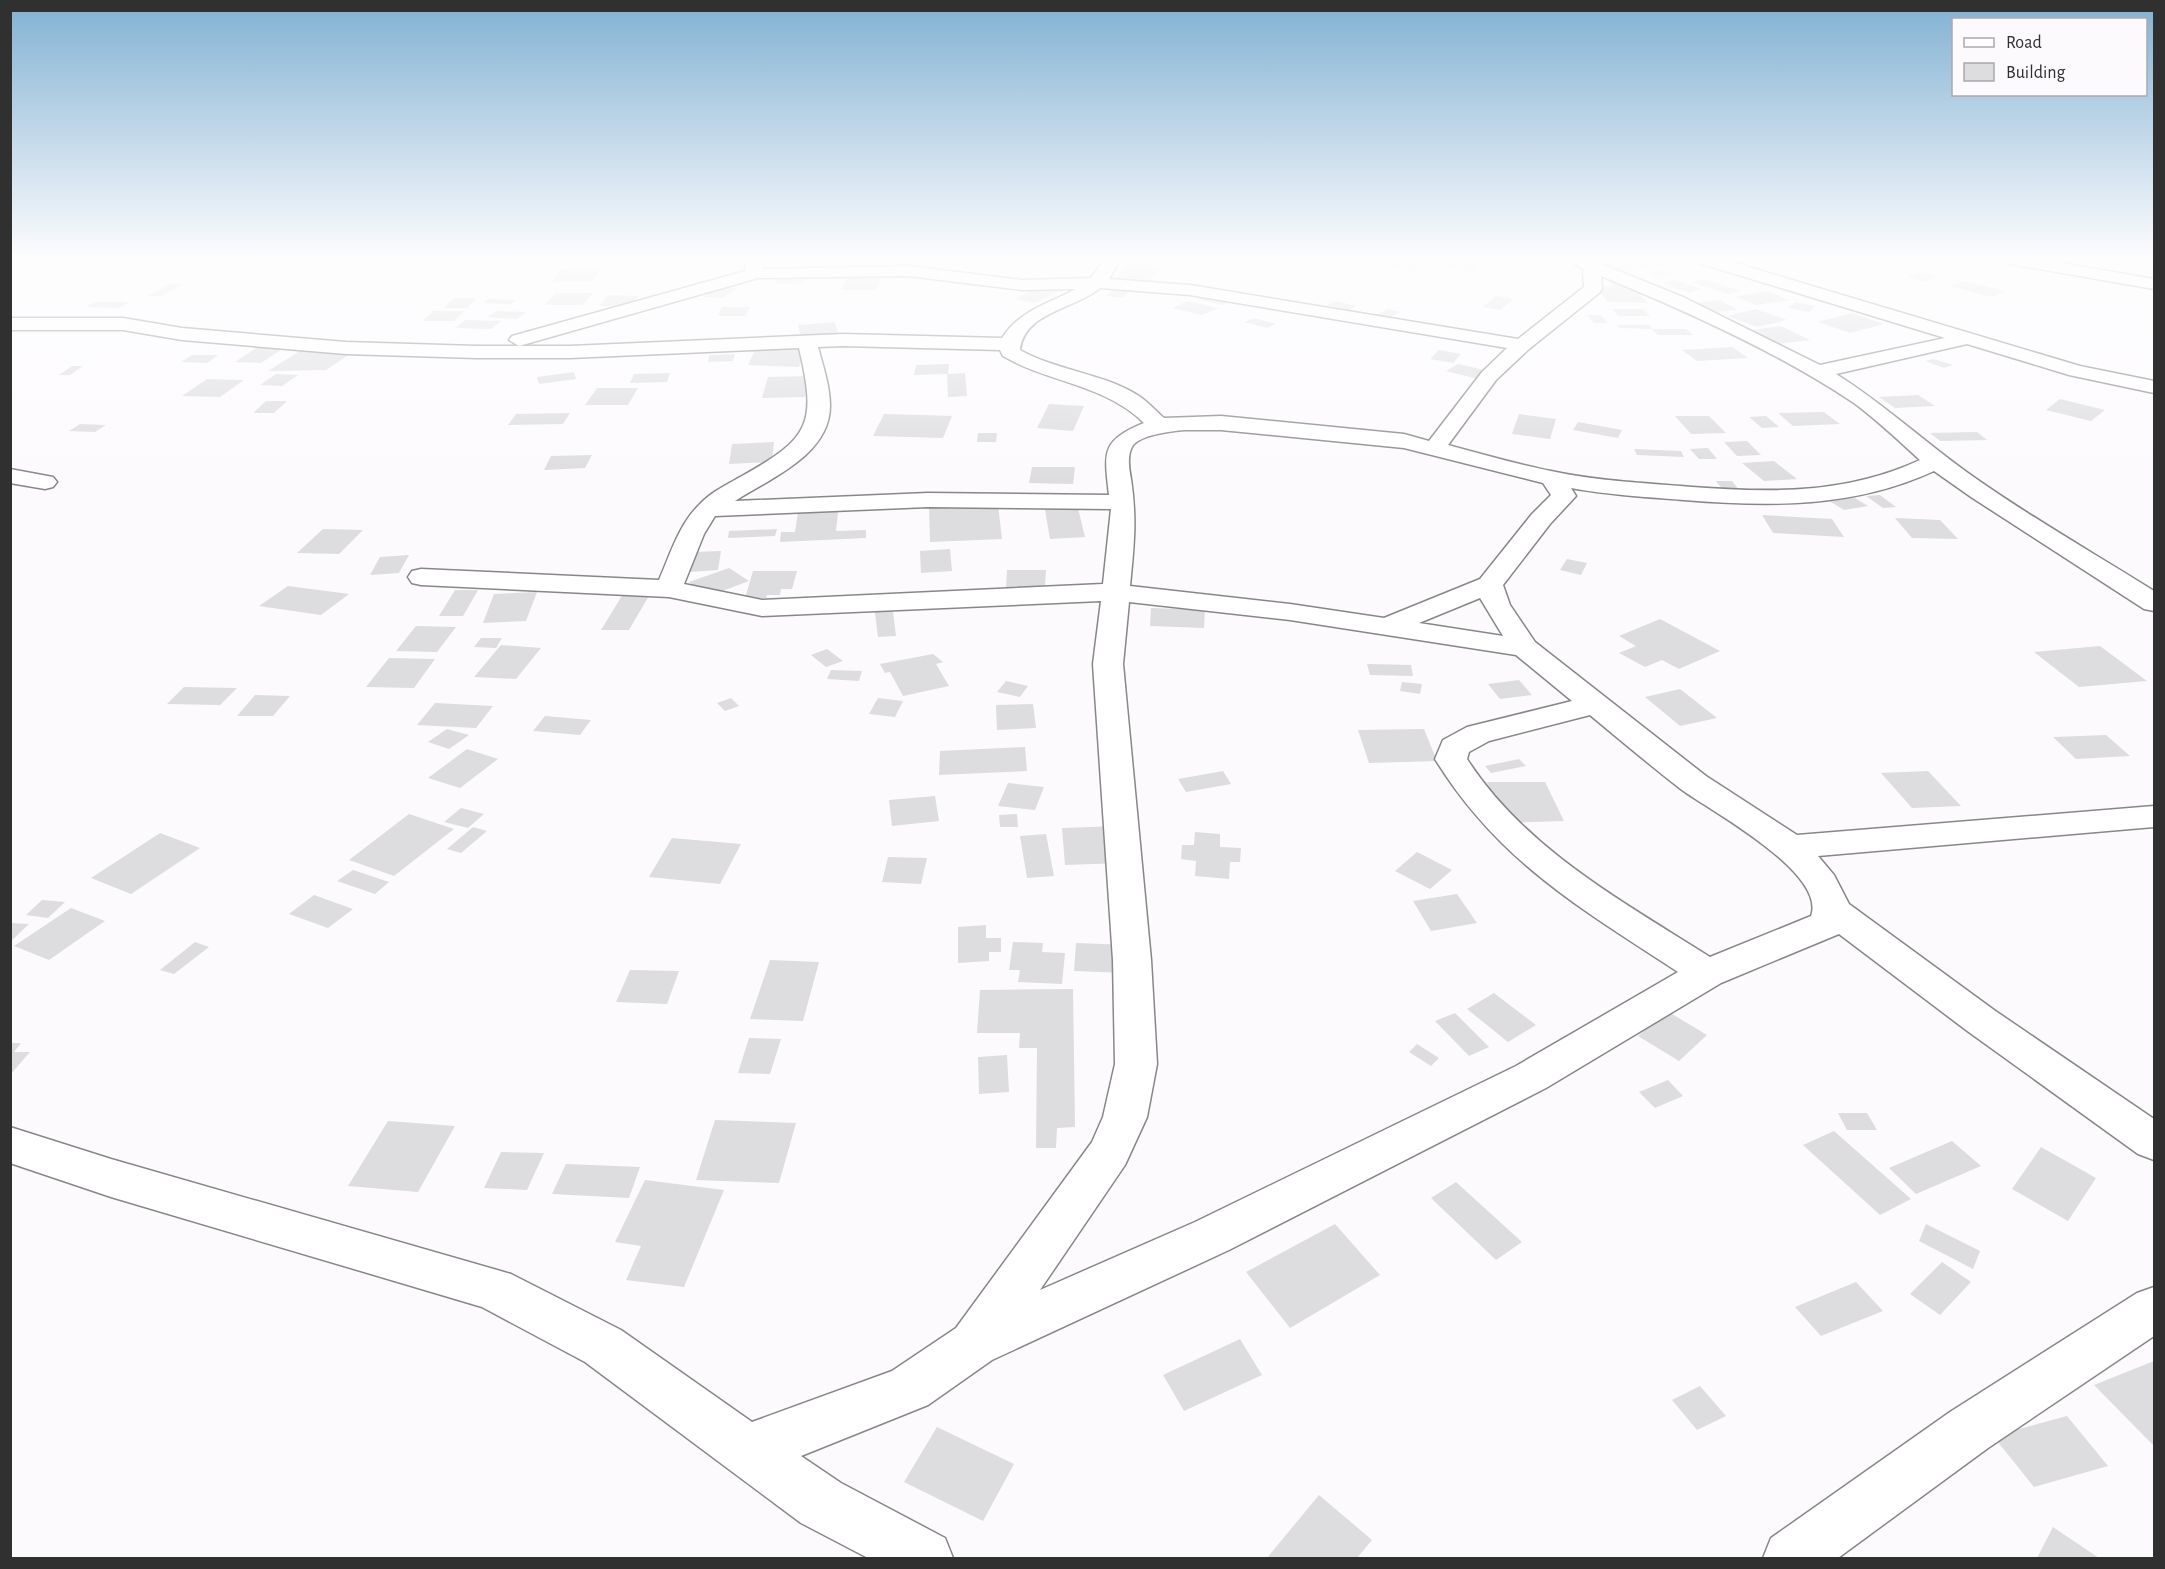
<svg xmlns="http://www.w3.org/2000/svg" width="2165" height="1569" viewBox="0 0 2165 1569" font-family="'Alegreya Sans',sans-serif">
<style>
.building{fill:#dddcdf}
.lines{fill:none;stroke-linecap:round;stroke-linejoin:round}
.street-casing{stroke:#888689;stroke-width:3}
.street{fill:#fff;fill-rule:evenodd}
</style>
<rect width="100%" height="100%" fill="#fcfafd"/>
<path class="building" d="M1403 259 1426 263 1413 271 1390 267Z
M1453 259H1474L1483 260 1471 271 1444 267Z
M1628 259 1651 265 1625 273 1602 266Z
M1641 259H1685V260L1661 266Z
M1924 259H1932L1942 261 1933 267 1917 264Z
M2082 259H2122L2120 266Z
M1129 264 1162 267 1149 281 1115 278Z
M595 268H601L592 281 551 282 560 270Z
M1664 270 1674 274 1656 277 1646 273Z
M1921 272 1939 276 1925 282 1907 277Z
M804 274 802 283 775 284 778 275Z
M848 277 882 278 876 290H841Z
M1704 279 1741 291 1728 294 1691 282Z
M1675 280 1702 289 1689 293 1662 283Z
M1609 281H1626L1648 303 1608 302 1595 286H1613Z
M1964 281 2005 291 1991 297 1950 286Z
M170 284H183L161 296H147Z
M1120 285 1135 287 1122 298 1106 296Z
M717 287 737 288 723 298 703 297Z
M1038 287 1058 292 1035 303 1015 299Z
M1767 291 1789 300 1756 305 1735 297Z
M556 293H593L583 305H545Z
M1210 293 1234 299 1222 305 1197 299Z
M609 295 639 296 630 306H599Z
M1496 296 1513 299 1501 310 1483 307Z
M454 298H477L467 308H443Z
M488 299 516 300 511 304 483 303Z
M1720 300 1738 310 1715 312 1697 303Z
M1187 301 1218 308 1202 315 1172 308Z
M1336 301 1356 306 1349 310 1328 305Z
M95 302H129L119 308 85 307Z
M1795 302 1815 306 1809 312 1788 308Z
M722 307H750L746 316H718Z
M1388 309 1400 312 1388 318 1376 315Z
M1612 309H1643L1650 316H1618Z
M1756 309 1787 320 1757 327 1727 316Z
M433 311H464L454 321H423Z
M497 311 526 312 517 319 487 317Z
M1852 313 1884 324 1850 333 1818 322Z
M1587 315H1600L1608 323H1594Z
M1254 318 1276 324 1267 328 1244 322Z
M466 320 501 321 491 329 455 328Z
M835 322 838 335 801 338 798 325Z
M1617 325H1649L1652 329 1620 328Z
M1781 326 1810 340 1770 345 1742 331Z
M1652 329H1686L1693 335H1658Z
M261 345 287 346 261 363 235 362Z
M306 347 356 350 326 370 268 371Z
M1732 347 1748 358 1697 361 1682 350Z
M755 350H805L799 367 748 365Z
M1439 350 1461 354 1453 363 1430 359Z
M735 354 733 361 708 362 709 355Z
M192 355H218L207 363 181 362Z
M1934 359 1953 365 1944 368 1925 361Z
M949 364 948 374 965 373 967 396 948 397 947 374 914 375 916 365Z
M1458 364 1489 371 1478 379 1446 371Z
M72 366H83L70 375H59Z
M574 372 576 379 539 384 537 377Z
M670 373 667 382 630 383 634 374Z
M276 374 298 375 282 386 260 385Z
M810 376 805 397 762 398 768 377Z
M207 379 244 380 220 397 182 396Z
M597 388H638L628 405H585Z
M1918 395 1935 406 1895 408 1879 397Z
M2060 399 2105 410 2091 421 2046 410Z
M266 401H287L274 413H253Z
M1049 404 1084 406 1073 431 1037 428Z
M1824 412 1840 424 1793 426 1778 413Z
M570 413 563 424 508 425 516 414Z
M884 414 952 416 943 438 873 436Z
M1519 414 1556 419 1550 439 1512 434Z
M1675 416H1709L1726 433 1691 434Z
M1766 416 1779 427 1762 428 1749 417Z
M1578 422 1622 430 1618 438 1573 430Z
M80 424 106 425 95 432 69 431Z
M1977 432 1987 440 1940 441 1930 433Z
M978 433H997L996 442H977Z
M1747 441 1761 455 1737 456 1724 442Z
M774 442 772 462 729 464 732 444Z
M1708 448 1717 459H1699L1690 449Z
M1634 449 1681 451 1684 457 1637 455Z
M592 455 585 468 544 470 551 456Z
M1774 461 1797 479 1764 481 1742 463Z
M1032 467H1075L1073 484 1029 483Z
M1716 481H1732L1739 490H1723Z
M1850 495 1868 506 1844 510 1826 499Z
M1880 495 1896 507 1883 508 1866 496Z
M839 504 836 531 866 530V538L780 542 781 532H795L799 506Z
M998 505 1002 539 930 542 929 508Z
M1078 508 1085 537 1050 539 1045 510Z
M1762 515 1832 519 1844 537 1773 533Z
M1895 518 1940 520 1958 539 1912 538Z
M323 529 363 530 339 554 297 553Z
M777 529 775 536 728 538 729 531Z
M950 549 952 571 921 573 920 551Z
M721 551 718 570 690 572 693 552Z
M409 555 399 573 370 575 380 557Z
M1567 559 1587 563 1581 575 1560 570Z
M729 568 749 581 709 596 689 582Z
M1007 570H1046L1045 587 1006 588Z
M753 571H797L792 589H781L780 595H767L766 598H745Z
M288 586 349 594 321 615 259 606Z
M455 590H478L463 616H439Z
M537 592 526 621 483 623 494 594Z
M623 594H650L629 630H601Z
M874 605 924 609 893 611 896 636 878 637Z
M1151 608 1205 610 1204 628 1150 626Z
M1660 619 1720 651 1679 669 1662 660 1645 667 1619 653 1636 646 1619 636Z
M416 626 456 627 437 652 396 651Z
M481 638H502L496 648 474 647Z
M501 645 541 648 516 679 474 677Z
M2100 646 2147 681 2079 687 2034 652Z
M827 649 843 661 826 667 811 655Z
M933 654 943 662 936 664 949 686 903 696 890 672 885 673 880 664Z
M389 658 435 659 414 688 366 687Z
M1367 664 1411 665 1413 676 1370 675Z
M831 670 862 671 859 681 827 679Z
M1519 680 1532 695 1500 699 1488 684Z
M1006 681 1028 686 1020 697 997 692Z
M1402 682 1422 684 1420 694 1400 691Z
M184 687 237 688 220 705 167 704Z
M1680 689 1717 718 1680 726 1645 697Z
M255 695 290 696 273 716H237Z
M731 698 739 706 725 711 717 703Z
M878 698 903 701 895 717 869 714Z
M435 703 493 706 476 728 417 725Z
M1033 704 1036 728 997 730 996 705Z
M545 716 591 720 580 735 533 731Z
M447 729 469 735 449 749 428 742Z
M1424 729 1437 761 1369 763 1358 730Z
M2106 735 2130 756 2076 759 2053 737Z
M1025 747 1027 771 939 775 940 751Z
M467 749 498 759 460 788 428 778Z
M1519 759 1526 766 1491 773 1485 766Z
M1223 771 1231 784 1186 792 1178 779Z
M1928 771 1961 806 1912 808 1881 773Z
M1487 782H1545L1564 821 1504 823Z
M1008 783 1044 787 1035 810 998 806Z
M935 796 939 821 892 826 889 800Z
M461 808 484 814 468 828 444 822Z
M409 814 454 829 394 876 349 860Z
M1017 814 1018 827H1000L999 815Z
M1117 826 1122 863 1065 865 1062 828Z
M473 827 487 831 461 853 447 849Z
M1195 832 1220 834V847L1241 848 1240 862H1230L1229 879 1195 876 1196 861 1181 859 1182 845H1194Z
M160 833 200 848 131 894 91 878Z
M1046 834 1054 876 1027 878 1020 836Z
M672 838 741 844 720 884 649 877Z
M1417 852 1452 870 1430 889 1395 871Z
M888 857 927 858 921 884 882 882Z
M353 870 389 882 375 894 337 881Z
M1457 894 1477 923 1431 931 1413 901Z
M314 895 353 909 328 928 289 914Z
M42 900 65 902 48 918 26 915Z
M71 908 105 921 49 960 14 946Z
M10 923 29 924 10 942Z
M986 925V938H1001V952H989V961L958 963V927Z
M195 942 209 947 174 974 160 970Z
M1013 942 1043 943 1042 952 1065 953 1062 984 1018 982 1020 970H1009Z
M1076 943 1128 945 1126 973 1074 971Z
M770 960 819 962 803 1021 750 1019Z
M630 970 679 971 667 1004 616 1002Z
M1073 989 1075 1127 1057 1128 1056 1148H1036L1037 1048H1019L1020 1033H977L980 990Z
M1494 993 1536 1025 1508 1042 1467 1009Z
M1667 1011 1707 1035 1679 1061 1638 1036Z
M1455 1013 1489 1047 1469 1056 1435 1021Z
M749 1038 781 1039 770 1074 738 1073Z
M10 1043H21L14 1052H30L10 1075Z
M1417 1044 1439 1058 1431 1066 1409 1052Z
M1007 1055 1009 1092 979 1094 978 1057Z
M1668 1080 1683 1096 1655 1108 1639 1092Z
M1838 1113H1867L1877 1130H1847Z
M715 1120 796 1123 779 1183 696 1180Z
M388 1121 455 1126 418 1192 348 1186Z
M1834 1131 1911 1199 1880 1215 1803 1145Z
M1952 1141 1981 1166 1916 1194 1889 1168Z
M2041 1147 2096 1178 2068 1221 2012 1189Z
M501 1152 544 1153 527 1190 484 1188Z
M566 1164 640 1167 629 1198 552 1194Z
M645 1180 724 1190 684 1287 626 1280 641 1246 615 1242Z
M1456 1182 1522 1242 1496 1260 1431 1198Z
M1335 1224 1380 1275 1290 1328 1246 1272Z
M1926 1224 1980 1251 1973 1269 1919 1241Z
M1942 1262 1971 1282 1940 1315 1910 1294Z
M1856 1282 1883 1311 1821 1336 1795 1307Z
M1240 1339 1262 1375 1184 1411 1163 1375Z
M2154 1361V1446L2094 1385Z
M1700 1386 1726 1416 1697 1430 1672 1400Z
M2067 1416 2108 1466 2034 1487 1993 1436Z
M937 1427 1014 1464 983 1521 904 1482Z
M1319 1495 1372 1540 1357 1558H1267Z
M2053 1527 2099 1558H2037Z"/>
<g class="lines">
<defs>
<path id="street" d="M745 259H761L763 269 908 266 1022 280 1091 278 1105 259H1121L1109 279 1190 285 1518 339 1584 287 1583 269 1567 259H1589L1683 297 1820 365 1945 338 1699 263 1697 259H1722L2080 366 2154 381V393L2069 375 1967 344 1836 374C1883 403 1923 441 1968 473 2028 516 2092 552 2154 591V611L2144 609 1971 497 1934 471C1854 508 1770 507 1684 500 1646 497 1608 495 1571 488L1576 496 1550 524 1503 585 1510 605 1535 642 1706 776 1797 835 2154 806V827L1818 856 1834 875 1849 904 1994 1010 2154 1119V1160L2138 1154 1966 1030 1839 934 1721 983 1546 1088 1229 1250 992 1360 928 1405 801 1456 841 1483 945 1538 953 1558H868L801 1523 585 1362 482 1307 111 1197 10 1163V1127L111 1159 511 1274 621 1330 752 1422 892 1371 956 1328 1092 1142 1103 1117 1115 1064 1113 960 1093 664 1101 601 762 616 669 597 421 585 412 583 408 577 412 571 421 569 659 580C670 555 679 524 700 504 711 492 728 484 742 476 810 438 817 424 799 348L570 358H476L346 354 182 340 123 330H10V318H123L182 328 346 342 476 346H570L843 334 1002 338C1020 310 1048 304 1076 289L1022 290 908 276 758 278 526 344 519 346 509 340 512 336 745 271ZM1601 276C1684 310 1780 353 1854 403 1877 420 1899 441 1920 460 1846 494 1772 493 1692 487 1645 483 1597 481 1551 471 1516 464 1482 454 1448 445L1496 380 1529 349 1599 293 1602 289ZM1100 288 1190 295 1507 348 1482 372 1429 441 1404 434 1221 416 1164 418C1156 411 1148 402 1139 396 1103 373 1057 371 1020 350 1024 312 1075 309 1100 288ZM843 346 1000 350 1003 356C1049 383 1105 384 1144 423 1101 441 1104 451 1109 495L928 493 735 501C769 479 830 455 830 406 830 386 823 366 818 347ZM1184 430H1221L1404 448 1543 483 1551 495 1532 514 1480 579 1384 618 1290 604 1130 586C1134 545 1137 519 1131 479 1129 469 1127 456 1132 447 1138 435 1172 431 1184 430ZM928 507 1111 509 1103 584 762 600 684 584 704 534 715 516ZM1480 598 1503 636 1419 623ZM1129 602 1290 620 1516 655 1572 701 1467 727 1443 740 1435 759C1498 861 1580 908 1678 972L1516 1066 1195 1222 1040 1290 1125 1165 1147 1117 1157 1064 1151 960 1123 664ZM1590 715C1620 740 1651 766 1682 790 1711 811 1827 873 1811 916L1710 957C1622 901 1525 849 1467 759L1469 752 1489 741Z
M2002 259H2039L2154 279V289L2010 264Z
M10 469 53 477 57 482 53 487 45 489 10 483Z
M2154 1287V1336L1988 1448 1838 1558H1763L1771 1538 1950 1412 2137 1293Z"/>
</defs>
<use href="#street" class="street-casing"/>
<use href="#street" class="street"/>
</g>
<linearGradient id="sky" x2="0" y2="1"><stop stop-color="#81b1d3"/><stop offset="0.54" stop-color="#fefdfe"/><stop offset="1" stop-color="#fefdfe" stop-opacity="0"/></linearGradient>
<rect width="2165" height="479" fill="url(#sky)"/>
<rect width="2165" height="1569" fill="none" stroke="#313031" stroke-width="24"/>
<rect x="1952" y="18" width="195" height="78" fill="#fcfafd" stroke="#aba9ab" stroke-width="1.5"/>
<rect x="1964" y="38" width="30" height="9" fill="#ffffff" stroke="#aba9ab" stroke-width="1.5"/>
<text x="2006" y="48" font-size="18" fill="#313031">Road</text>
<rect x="1964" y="63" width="30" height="18" fill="#dddcdf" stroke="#aba9ab" stroke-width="1.5"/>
<text x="2006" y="78" font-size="18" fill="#313031">Building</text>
</svg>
